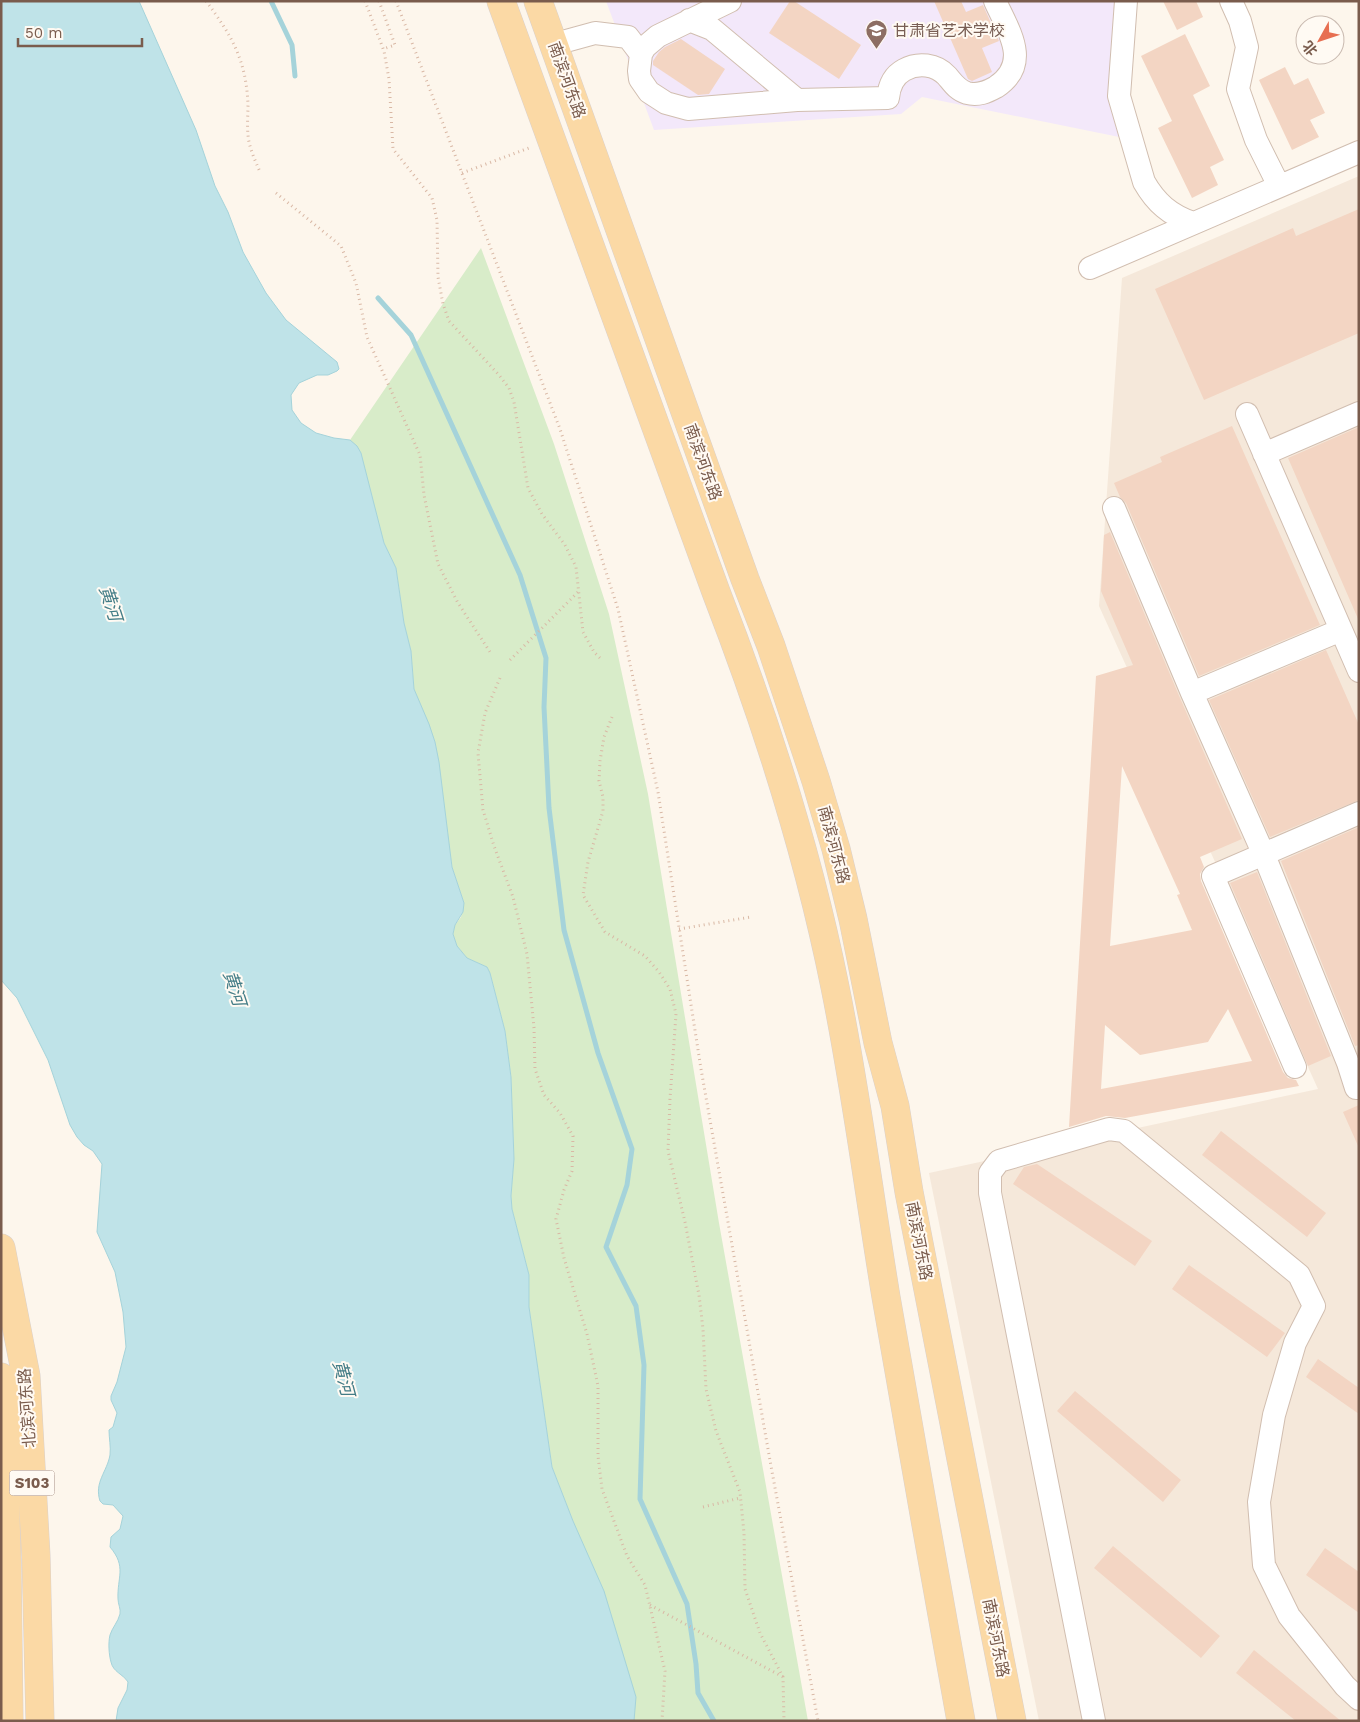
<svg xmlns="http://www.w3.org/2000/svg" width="1360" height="1722" viewBox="0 0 1360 1722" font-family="'Work Sans','Noto Sans SC',sans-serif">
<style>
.residential{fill:#f5e8da}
.education{fill:#f3e8fa}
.green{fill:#d8ecc9}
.water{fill:#bfe3e8;stroke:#a5d3da}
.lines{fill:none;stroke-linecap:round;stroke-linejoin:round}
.stream{stroke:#a5d3da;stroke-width:5}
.building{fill:#f3d5c3;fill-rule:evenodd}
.minor-casing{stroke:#d1beb0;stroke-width:24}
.major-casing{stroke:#dad1cd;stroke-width:29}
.path{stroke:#d9b8a5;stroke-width:3;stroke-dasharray:1 4;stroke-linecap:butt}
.minor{stroke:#fff;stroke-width:22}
.major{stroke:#fbd9a5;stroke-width:28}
.labels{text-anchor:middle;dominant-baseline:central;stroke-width:4;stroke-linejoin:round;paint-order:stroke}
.shield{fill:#fffaf3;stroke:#a28b7f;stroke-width:1}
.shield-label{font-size:15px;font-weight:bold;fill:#7a5c4d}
.education-label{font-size:16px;fill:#785e54;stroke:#fffaf3;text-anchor:start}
.street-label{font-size:16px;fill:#7a5c4d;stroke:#fffaf3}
.water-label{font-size:18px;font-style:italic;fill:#437c86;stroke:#fffaf3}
</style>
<rect width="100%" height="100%" fill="#fdf6ec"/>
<path class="residential" d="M1359 176V1721H1039L929 1173 1318 1089 1099 606 1122 278Z"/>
<path class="education" d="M606 1H1131L1129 139 922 97 901 114 654 130Z"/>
<path class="green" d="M481 248 554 444 609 614 648 794 719 1223 808 1721H634L635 1697 573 1521 552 1467 529 1307V1275L512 1209 511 1196 514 1159 511 1077 505 1031 490 973 487 967 467 958 457 946 453 934 455 925 461 917 464 903 452 867 435 742 414 689 411 651 404 623 396 568 384 543 350 440Z"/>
<path class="water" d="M1 1H139L196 130 215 186 228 212 243 252 266 293 286 320 337 362 339 369 337 371 328 375H317L299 383 291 395 292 410 301 423 316 433 334 438 350 440 357 446 361 453 384 543 396 568 404 623 411 651 414 689 429 724 435 742 439 762 452 867 464 903 463 912 455 925 453 934 457 946 467 958 487 967 490 973 505 1031 511 1077 514 1159 511 1196 512 1209 529 1275V1307L552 1467 573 1521 604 1591 636 1697 634 1721H116L118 1708 127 1690 128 1682C123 1674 113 1672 111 1662 109 1655 108 1643 110 1635 112 1628 118 1622 120 1614 121 1609 118 1604 118 1599 117 1577 127 1567 110 1547L111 1537 120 1529 123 1516 113 1505 103 1504 100 1501C94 1482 107 1472 110 1455 111 1447 109 1438 109 1430L113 1427 117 1413 111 1400V1396L117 1382 126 1347 123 1312 115 1272 97 1232 102 1164 93 1151 84 1145 77 1137 70 1125 48 1060 17 998 1 980Z"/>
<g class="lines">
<path class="stream" d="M271 1 292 45 295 76
M378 298 411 335 520 575 546 658 544 707 549 808 564 930 598 1053 632 1149 627 1185 606 1247 636 1306 644 1365 640 1499 687 1604 696 1664 698 1693 714 1721"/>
</g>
<path class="building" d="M790 1H794L861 45 839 79 769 33Z
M934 1H961L966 12 983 5 999 41 982 48 992 72 972 81 968 79Z
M1163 1H1196L1203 17 1177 30Z
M1185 34 1210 86 1193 95 1224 160 1210 167 1218 185 1192 198 1158 128 1172 121 1141 56Z
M681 39 725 69 709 94 698 95 653 65V61L659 52 665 47Z
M1285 67 1294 85 1308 78 1325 113 1310 120 1319 137 1292 150 1259 80Z
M1359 209V333L1204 400 1155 289 1293 228 1296 236Z
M1232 426 1320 625 1199 676 1126 503 1120 497 1114 483 1162 462 1160 457Z
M1359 427V621L1288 458Z
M1110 532 1180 698 1242 839 1200 857 1204 867 1200 874 1201 881 1283 1072 1288 1078 1296 1080 1299 1086 1125 1118 1106 1116 1069 1127 1096 676 1133 665 1101 591 1104 535ZM1122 766 1180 894 1177 895 1192 930 1110 946ZM1228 1009 1252 1061 1101 1089 1105 1025 1140 1055 1208 1042Z
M1326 650 1359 725V800L1270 837 1209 700Z
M1359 827V1045L1355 1046 1281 861Z
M1257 872 1331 1056 1308 1066 1230 883Z
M1359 1105V1148L1343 1112Z
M1221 1131 1326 1213 1307 1237 1202 1155Z
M1037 1164 1152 1241 1135 1266 1013 1184 1024 1167Z
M1189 1265 1285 1333 1267 1357 1172 1289Z
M1318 1359 1359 1388V1414L1306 1377Z
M1075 1391 1181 1480 1163 1502 1057 1411Z
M1113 1546 1220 1636 1201 1658 1094 1568Z
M1325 1548 1359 1572V1613L1306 1575Z
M1254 1650 1341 1721H1296L1236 1673Z"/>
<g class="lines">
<defs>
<path id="minor" d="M730 1 658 36 645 47 641 54 639 71 640 79 649 92 666 103 688 109 797 100 888 98C889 86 893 76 904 70 918 62 936 64 947 76 953 83 957 90 967 93 978 96 987 92 996 87 1032 63 1008 30 995 1
M1126 1 1119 96 1144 182C1156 203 1170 215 1193 223
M1231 1 1240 21 1247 47 1238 89 1256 140 1279 186
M689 20 712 29 797 100
M555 44 595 33 628 37 641 54
M1090 268 1359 152
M1247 414 1359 671
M1264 454 1359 413
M1114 508 1192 693 1264 855 1348 1063 1356 1088H1359
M1192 693 1341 630
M1295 1067 1213 876 1359 813
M1094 1721 990 1193V1173L999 1161 1109 1129 1124 1131 1299 1275 1314 1306 1295 1343 1274 1415 1259 1502 1264 1565 1289 1616 1345 1686 1359 1699"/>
<path id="major" d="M501 1 716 592C766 721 808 852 835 987 856 1090 869 1194 886 1297 910 1438 936 1580 961 1721
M538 1 745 579 771 646 816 781 836 849 853 919 878 1043 895 1106 909 1192 1012 1721
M1 1248 26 1376 36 1556 40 1721
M1 1377 7 1563 9 1721"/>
</defs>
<use href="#minor" class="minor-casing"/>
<use href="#major" class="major-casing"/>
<path class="path" d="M206 1C232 36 246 60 248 104 248 114 247 125 248 135 249 148 255 160 260 172
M365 1 384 51 389 79 393 149 432 198 437 220 438 277 443 304 449 321 499 375 509 388 514 402 528 488 542 514 565 545 576 567 583 632 594 652 601 659
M379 1 395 45 383 49
M396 1 560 429 618 609 658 792 701 1069 771 1466 818 1721
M462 173 529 148
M276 193 341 246 356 283 367 337 420 455 424 495 438 564 458 603 492 655
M510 660 579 591
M500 678 485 713 478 753 483 810 494 846 513 897 527 954 534 1028 535 1069 544 1095 560 1113 573 1136 572 1171 564 1190 556 1219 564 1258 587 1334 598 1386V1456L602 1489 627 1556 645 1585 665 1671 662 1721
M612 717 604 737 600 761 599 781 603 797V811L588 862 583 895 605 932 645 956 659 972 670 989 676 1014 670 1099 668 1151 685 1222 699 1295 703 1329 706 1389 716 1431 740 1492 744 1533 745 1589 760 1633 783 1677 784 1721
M679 929 751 917
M703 1507 740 1498
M650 1605 783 1677"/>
<use href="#minor" class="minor"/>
<use href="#major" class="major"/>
</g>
<defs>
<symbol id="school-pin" viewBox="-11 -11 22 30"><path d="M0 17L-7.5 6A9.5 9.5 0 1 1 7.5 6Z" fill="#8d6e63" stroke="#fffaf3"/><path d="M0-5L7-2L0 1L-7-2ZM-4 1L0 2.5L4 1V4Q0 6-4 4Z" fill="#fff"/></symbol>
</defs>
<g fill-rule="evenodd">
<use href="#school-pin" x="864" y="18" width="25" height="34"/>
</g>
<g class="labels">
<rect class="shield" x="9.5" y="1470.5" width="45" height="25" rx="4"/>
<g class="shield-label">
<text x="32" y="1483">S103</text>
</g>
<g class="education-label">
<text x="893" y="30">甘肃省艺术学校</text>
</g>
<g class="street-label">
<text transform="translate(567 80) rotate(70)">南滨河东路</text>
<text transform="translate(703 462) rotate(70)">南滨河东路</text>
<text transform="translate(834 845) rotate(75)">南滨河东路</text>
<text transform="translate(919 1241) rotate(79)">南滨河东路</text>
<text transform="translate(27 1408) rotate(-94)">北滨河东路</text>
<text transform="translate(996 1638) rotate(79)">南滨河东路</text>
</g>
<g class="water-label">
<text transform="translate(111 603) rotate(72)">黄河</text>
<text transform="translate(235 988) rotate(72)">黄河</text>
<text transform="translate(344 1378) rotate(75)">黄河</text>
</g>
</g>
<rect width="1360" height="1722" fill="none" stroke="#7a5c4d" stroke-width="5"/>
<g transform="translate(1320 40) rotate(230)"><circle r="24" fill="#fffaf3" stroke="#cabbb1"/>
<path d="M0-4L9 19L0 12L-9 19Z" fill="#e76f51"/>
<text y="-8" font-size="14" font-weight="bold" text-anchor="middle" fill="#7a5c4d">北</text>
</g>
<path d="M18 38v8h124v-8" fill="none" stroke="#7a5c4d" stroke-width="2.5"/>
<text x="25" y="38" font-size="15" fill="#7a5c4d" stroke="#fffaf3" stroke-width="4" paint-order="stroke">50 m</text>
</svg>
